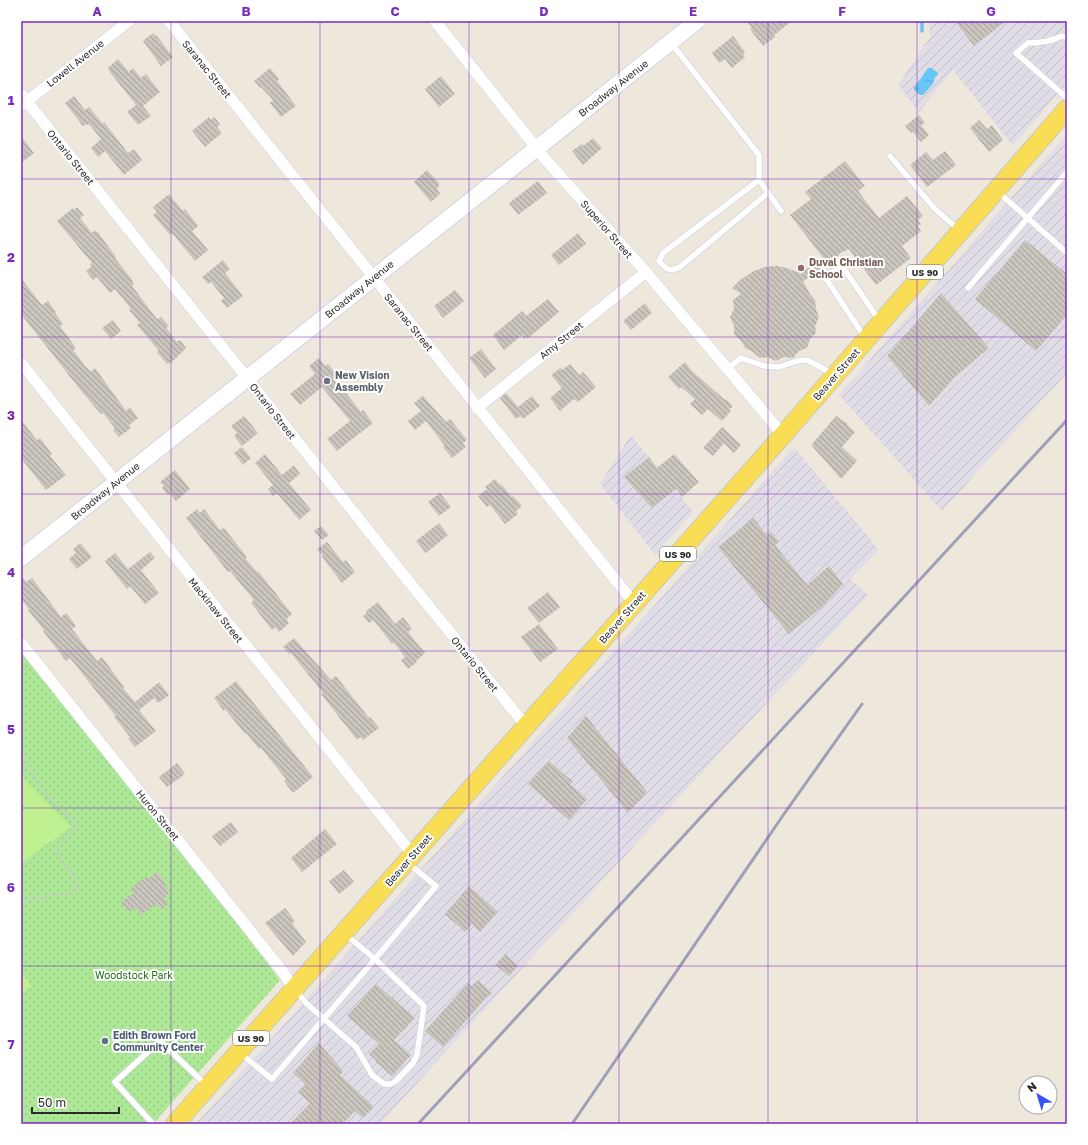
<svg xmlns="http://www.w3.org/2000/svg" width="1088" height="1145" viewBox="0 0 1088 1145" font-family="'Golos Text',sans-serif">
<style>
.industrial{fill:url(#industrial-furrows)}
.grass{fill:url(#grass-dots)}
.pitch{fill:#c1f090}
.water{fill:url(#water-ripples)}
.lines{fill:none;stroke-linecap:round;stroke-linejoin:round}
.stream{stroke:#68c7f6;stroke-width:3.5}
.building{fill:url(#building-back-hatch)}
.lane-casing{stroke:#d1d4e4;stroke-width:7}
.street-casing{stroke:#d1d4e4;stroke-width:12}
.secondary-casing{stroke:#d1d4e4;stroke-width:18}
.primary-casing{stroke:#c8c8c8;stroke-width:20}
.path{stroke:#c8c8c8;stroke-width:2;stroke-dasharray:3 2;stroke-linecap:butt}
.lane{stroke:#fff;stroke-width:5.5}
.street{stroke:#fff;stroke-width:11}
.secondary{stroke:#fff;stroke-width:16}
.primary{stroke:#f9de55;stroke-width:18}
.rail{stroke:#9ea0b6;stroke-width:3}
.grid{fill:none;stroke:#7b2cbf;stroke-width:1;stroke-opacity:0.55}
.education-dot{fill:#8d6e63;stroke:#fff;stroke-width:1.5}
.worship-dot{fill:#6b7280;stroke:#fff;stroke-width:1.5}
.service-dot{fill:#5c6f8a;stroke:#fff;stroke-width:1.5}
.labels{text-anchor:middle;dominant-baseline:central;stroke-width:4;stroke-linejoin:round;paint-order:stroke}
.shield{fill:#fff;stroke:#6b6b6b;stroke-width:1}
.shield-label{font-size:9px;font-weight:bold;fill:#2b2b2b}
.street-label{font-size:10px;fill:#2b2b2b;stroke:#fff}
.education-label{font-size:10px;font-weight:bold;fill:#785e54;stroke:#fff;text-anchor:start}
.worship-label{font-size:10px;font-weight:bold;fill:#5b616d;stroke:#fff;text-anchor:start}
.park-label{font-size:10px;fill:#226d16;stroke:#fff}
.service-label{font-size:10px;font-weight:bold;fill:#4e5e75;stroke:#fff;text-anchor:start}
.neatline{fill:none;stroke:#7b2cbf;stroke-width:1.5}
.grid-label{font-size:13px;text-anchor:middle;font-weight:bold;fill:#7b2cbf}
</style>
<defs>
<pattern id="industrial-furrows" width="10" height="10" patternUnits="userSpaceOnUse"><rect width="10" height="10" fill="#e0dde6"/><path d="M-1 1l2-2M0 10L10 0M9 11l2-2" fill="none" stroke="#c0bec5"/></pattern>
<pattern id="grass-dots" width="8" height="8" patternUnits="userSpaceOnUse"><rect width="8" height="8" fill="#ace895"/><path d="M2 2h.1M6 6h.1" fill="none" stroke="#94c781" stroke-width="1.8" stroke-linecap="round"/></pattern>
<pattern id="water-ripples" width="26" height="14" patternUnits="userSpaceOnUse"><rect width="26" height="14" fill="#68c7f6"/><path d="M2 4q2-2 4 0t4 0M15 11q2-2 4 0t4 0" fill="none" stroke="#5aabd3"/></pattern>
<pattern id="building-back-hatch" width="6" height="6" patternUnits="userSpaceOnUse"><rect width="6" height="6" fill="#c9c4bc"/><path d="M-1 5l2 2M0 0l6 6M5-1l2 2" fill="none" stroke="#a39f99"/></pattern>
</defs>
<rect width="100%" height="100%" fill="#eee7dc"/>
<path class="industrial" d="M929 21H1067V83L1013 146 953 70 919 112 898 85 930 37Z
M1067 134V373L942 511 839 395Z
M631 435 693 512 655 555 600 484Z
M794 447 879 550 850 579 868 595 665 812 380 1124H196Z"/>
<path class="grass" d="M21 652 220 901 280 980 153 1124H21Z"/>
<path class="pitch" d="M21 776 71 827 21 863Z
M21 972 32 986 21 995Z"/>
<path class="water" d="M928 68H931L937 72 938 75 935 77 933 84 923 95H920L914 90V88Z"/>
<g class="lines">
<path class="stream" d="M922 21V31"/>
</g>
<path class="building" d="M746 21H792L774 35 775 37 763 46 750 29 752 28Z
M955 21H1006L974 46Z
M153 33 155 36 156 35 173 57 161 66 143 41Z
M733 36 745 52 743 54 745 57 732 68 725 59 719 63 712 53Z
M118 59 129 72 133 68 141 78 146 74 160 92 143 106 151 116 138 125 127 112 136 105 109 71H110L108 68Z
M270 68 279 79 277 81 296 106 281 117 270 103 273 100 261 87 260 88 254 81Z
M441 76 455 94 439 107 425 89Z
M74 96 85 110 89 107 103 124 104 122 128 153 134 149 142 160 124 175 105 151 98 157 91 148 101 139 89 124 88 125 87 124 83 126 65 103Z
M919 115 925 123 921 125 929 135 921 142 913 132 911 133 905 126Z
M209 117 211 120 214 117 220 124 217 127 222 133 205 147 192 131Z
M979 120 987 129 992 125 1003 140 989 152 970 128Z
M21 136 34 153 21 163Z
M593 138 602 148 583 165 572 151 582 144 583 146Z
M945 151 956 165 927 187 910 165 926 152 933 160Z
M845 161 865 186 858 191 879 218 907 196 923 216 918 220 921 224 918 226 921 231 902 246 911 258 876 285 849 249 840 253 837 257 832 259 828 264 827 262 819 270 815 272 811 276 803 281 810 294 815 300 816 309 819 317 815 326 816 333 810 339 807 348 799 351 793 358 784 357 776 361 768 357 760 358 753 352 745 348 742 342 734 334V326L730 317 734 309 733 300 741 294 732 288 740 280 754 271 765 267 777 266 787 268 802 274 805 269 811 267 813 263 824 259 790 215 811 199 805 192Z
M427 170 439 183V186L437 189 440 194 431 202 414 182Z
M538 181 547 193 518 215 509 203Z
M169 194 183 211 185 209 198 226 192 231 208 250 195 261 172 233 170 235 153 215 157 212 153 207Z
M77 207 84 215 80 218 92 233 95 230 96 232 97 231 116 257 115 258 133 281 132 282 134 284 132 286 157 319H158L161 317 169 326 166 328 177 342 180 340 186 348 172 362 167 364 157 352 159 351 137 325 140 323 129 310 131 309 115 289 110 293 97 277 93 280 86 271 92 266 90 264 92 263 57 221 73 208 74 210Z
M578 233 586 244 559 265 551 255Z
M1025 240 1067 274V315L1036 351 975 299Z
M223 260 230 269 225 273 243 296 227 308 221 301 224 298 211 282 208 284 202 277Z
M21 278 42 305 48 301 56 312 55 313 63 324 60 326 76 348 73 350 86 367 91 372 95 368 126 411 130 407 138 418 129 425 131 428 119 437 113 430 115 428 103 413 101 414 82 392 21 314Z
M455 290 464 301 443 318 434 306Z
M941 293 989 348 955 377 929 406 887 356Z
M548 299 559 312 527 339 526 337 524 339 522 335 504 350 493 335 522 311 526 316Z
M645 303 652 313 631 330 623 321Z
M113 320 121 331 111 339 102 328Z
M481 349 496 369 485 378 469 358Z
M319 358 325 366 328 364 337 375 334 378 361 412 363 410 373 423 337 451 327 439 350 421 322 387 300 405 290 394 315 374 309 366Z
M685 362 692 371 725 400 726 399 733 406 729 410 731 411 722 421 708 409 702 415 690 404 695 399 681 387 679 389 668 377Z
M570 364 579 375 583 372 596 387 578 402 574 399 560 411 550 398 562 388 551 375 560 368 562 370Z
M506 393 518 407 532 396 540 406 523 419 520 416 516 419 500 398Z
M423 396 446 422 450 419 467 440 463 443 466 447 452 458 443 447 445 446 426 421 415 430 408 421 421 411 414 403Z
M244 416 258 433 242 446 234 436 237 433 231 426Z
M836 416 848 424 847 425 855 432 842 447 857 461 841 479 813 447 812 444Z
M21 420 37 440 40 438 52 454 50 456 66 475 46 490 21 458Z
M722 427 741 445 734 453 724 443 713 456 703 448Z
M242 447 251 458 243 465 234 453Z
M265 454 282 475 294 465 300 474 289 483 311 510 299 520 277 493 273 496 268 489 273 485 255 463Z
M674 454 699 482 682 497 676 489 652 508 624 477 649 457 657 468Z
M175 470 190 489 176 501 170 493 168 495 162 488 164 486 160 482Z
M495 479 500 485 501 484 512 497 513 496 522 506 516 511 518 514 505 524 490 505 487 507 478 496 487 489 485 487Z
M440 493 451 507 439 516 428 502Z
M197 509 200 513 204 509 220 530 224 528 247 557 245 558 257 572 258 571 292 614 286 619 289 623 279 632 275 627 272 630 251 603 254 600 230 571 228 572 186 518Z
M753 518 767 535 771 532 779 542 775 545 807 585 829 566 843 584 823 606 789 634 718 547Z
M439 523 448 535 426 553 416 541Z
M321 526 329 535 322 540 314 531Z
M327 542 343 562 346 560 355 572 342 583 322 557 323 556 317 549Z
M80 543 92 557 77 569 69 559 76 553 73 549Z
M150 552 155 558 141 570 159 593 145 604 130 586 127 589 123 584 105 561 115 553 128 569Z
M21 575 26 582 32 578 61 617 66 613 67 614 76 626 72 629 97 661 102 657 124 687 123 688 135 702 159 682 169 695 158 703 154 698 139 710 156 731 135 747 128 739 130 737 114 717 116 716 107 705 70 658 66 661 43 631 44 630 28 610 29 609 21 599Z
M548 592 560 607 539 623 527 608Z
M378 602 395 624 403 617 412 629 408 632 425 653 416 661 417 662 408 669 401 660 405 657 394 643 392 644 375 622 373 620 369 623 363 616 367 613 366 611Z
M539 624 558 649 540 662 521 637Z
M294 638 331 680 336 676 369 718 370 717 379 728 363 740 360 737 357 740 321 694 323 693 291 653 289 654 283 647Z
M236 681 313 777 293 793 284 781 286 779 261 748 259 749 246 733 245 734 225 709 224 711 214 698Z
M586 716 647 792 628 813 567 738Z
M549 761 573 782 570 784 587 799 569 820 528 784Z
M177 763 185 774 167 787 159 777Z
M231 822 238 832 220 846 212 836Z
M325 829 337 844 302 872 291 858Z
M344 870 354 882 339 894 329 881Z
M157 872 166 883 164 885 170 893 163 899 168 904 161 910 156 904 141 915 135 907 129 912 121 902 133 893 131 888 147 876 149 879Z
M469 886 498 912 480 932 472 924 465 932 445 914Z
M285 908 295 921 292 923 306 942 293 956 265 923Z
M505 954 518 966 509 976 496 965Z
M478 980 492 993 485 999 443 1047 425 1031 468 983 471 986Z
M376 984 415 1018 394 1040 411 1055 392 1076 375 1061 376 1060 369 1054 379 1044 347 1016Z
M319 1043 343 1071 340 1075 374 1107 363 1118 355 1111 343 1124H290L310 1103 298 1092 305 1084 293 1073Z"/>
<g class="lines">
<defs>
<path id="lane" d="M1067 38 1062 36C1050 42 1040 43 1028 43L1016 53 1067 98
M672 44 759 155V180L781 211
M890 156 935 209 959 230
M759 180 663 253 659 261C667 270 669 272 680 267L768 193
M998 192 1067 253
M968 288 1067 172
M865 338 825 277 842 266 879 320
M727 369 741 358 764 366 779 367 797 361 807 360 833 374
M296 991 307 1004 356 1047 372 1075 384 1084H391L396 1081 413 1063 417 1055 424 1006 375 959 345 934
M240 1053 272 1079 375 959 436 886 408 863
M153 1124 115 1082 160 1041 206 1085"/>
<path id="street" d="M169 21 634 603
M435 21 546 160 646 272 783 435
M21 94 402 573 526 726
M21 106 129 21
M21 363 413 855
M477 408 646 272
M21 643 283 972 294 989"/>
<path id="secondary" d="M21 558 697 21"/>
<path id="primary" d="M175 1124 783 435 1067 109"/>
</defs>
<use href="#lane" class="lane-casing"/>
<use href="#street" class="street-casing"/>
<use href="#secondary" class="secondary-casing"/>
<use href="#primary" class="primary-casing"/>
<path class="path" d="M21 757 26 763 37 781 52 803 73 819 78 827 59 846 57 854 74 876 79 887 68 895H52L21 902"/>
<use href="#lane" class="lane"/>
<use href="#street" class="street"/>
<use href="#secondary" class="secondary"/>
<use href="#primary" class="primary"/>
<path class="rail" d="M418 1124 1067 420
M572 1124 784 814 862 704"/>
</g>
<path class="grid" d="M171 21V1124M320 21V1124M469 21V1124M619 21V1124M768 21V1124M917 21V1124M21 179H1067M21 337H1067M21 494H1067M21 651H1067M21 808H1067M21 966H1067"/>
<circle class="education-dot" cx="801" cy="268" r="4"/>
<circle class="worship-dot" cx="327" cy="381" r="4"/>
<circle class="service-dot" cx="105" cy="1041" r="4"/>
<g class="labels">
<g class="shield">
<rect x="907" y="265" width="36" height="14" rx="3"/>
<rect x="660" y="547" width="36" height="14" rx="3"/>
<rect x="233" y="1031" width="36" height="14" rx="3"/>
</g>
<g class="shield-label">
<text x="925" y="272">US 90</text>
<text x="678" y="554">US 90</text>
<text x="251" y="1038">US 90</text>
</g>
<g class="street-label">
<text transform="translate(75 63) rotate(-38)">Lowell Avenue</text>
<text transform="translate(207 69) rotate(51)">Saranac Street</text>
<text transform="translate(613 88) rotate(-38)">Broadway Avenue</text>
<text transform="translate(71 157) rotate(51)">Ontario Street</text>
<text transform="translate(607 229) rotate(49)">Superior Street</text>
<text transform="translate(359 289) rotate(-39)">Broadway Avenue</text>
<text transform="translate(409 322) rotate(51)">Saranac Street</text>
<text transform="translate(561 340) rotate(-39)">Amy Street</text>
<text transform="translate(836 374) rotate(-49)">Beaver Street</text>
<text transform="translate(273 411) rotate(52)">Ontario Street</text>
<text transform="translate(105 491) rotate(-39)">Broadway Avenue</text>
<text transform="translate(216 610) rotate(51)">Mackinaw Street</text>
<text transform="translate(622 617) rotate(-49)">Beaver Street</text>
<text transform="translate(475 664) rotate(51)">Ontario Street</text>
<text transform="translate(158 815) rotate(51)">Huron Street</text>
<text transform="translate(408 860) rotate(-49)">Beaver Street</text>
</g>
<g class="education-label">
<text x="809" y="262">Duval Christian<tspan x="809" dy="12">School</tspan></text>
</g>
<g class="worship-label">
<text x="335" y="375">New Vision<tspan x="335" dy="12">Assembly</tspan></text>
</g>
<g class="park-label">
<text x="134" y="975">Woodstock Park</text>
</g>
<g class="service-label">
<text x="113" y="1035">Edith Brown Ford<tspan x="113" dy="12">Community Center</tspan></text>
</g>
</g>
<rect width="1088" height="1145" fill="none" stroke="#ffffff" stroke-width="44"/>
<g transform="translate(1038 1095) rotate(322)"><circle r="19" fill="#ffffff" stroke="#aaaaaa"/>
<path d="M0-3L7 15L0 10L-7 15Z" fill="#3850ff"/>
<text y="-6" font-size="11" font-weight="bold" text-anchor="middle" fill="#2b2b2b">N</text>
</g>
<path d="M32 1107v6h87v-6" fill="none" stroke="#2b2b2b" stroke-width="2"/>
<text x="38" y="1107" font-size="12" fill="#2b2b2b" stroke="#ffffff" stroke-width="3" paint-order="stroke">50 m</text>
<rect x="22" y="22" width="1044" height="1101" class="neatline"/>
<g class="grid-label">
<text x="97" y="16">A</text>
<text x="246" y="16">B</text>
<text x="395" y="16">C</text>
<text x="544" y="16">D</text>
<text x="693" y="16">E</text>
<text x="842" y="16">F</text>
<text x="991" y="16">G</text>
<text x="11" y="105">1</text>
<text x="11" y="262">2</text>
<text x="11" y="420">3</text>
<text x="11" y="577">4</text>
<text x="11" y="734">5</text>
<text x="11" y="892">6</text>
<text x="11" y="1049">7</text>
</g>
</svg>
